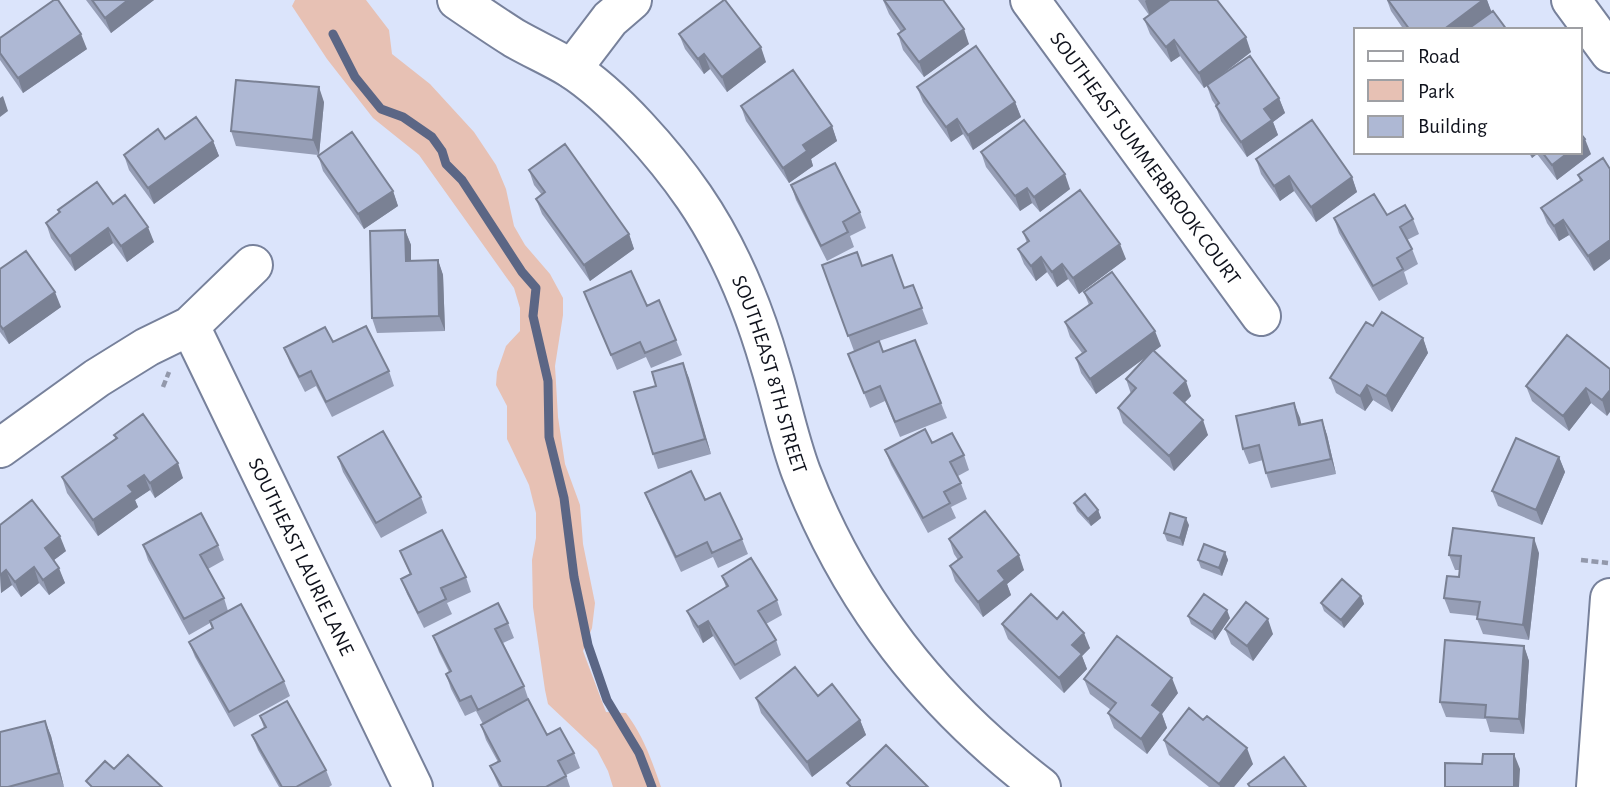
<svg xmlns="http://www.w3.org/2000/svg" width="1610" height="787" viewBox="0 0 1610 787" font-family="'Alegreya Sans',sans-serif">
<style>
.green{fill:#e7c1b4}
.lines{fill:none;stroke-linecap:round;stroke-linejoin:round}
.stream{stroke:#5b6685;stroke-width:9}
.minor-casing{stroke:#77819b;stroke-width:42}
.path{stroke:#9298ab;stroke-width:4.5;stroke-dasharray:7 3.5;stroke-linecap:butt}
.minor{stroke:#fff;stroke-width:38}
.wall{fill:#969eb6}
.shaded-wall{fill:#7a8194}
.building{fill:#aeb8d4;stroke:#7a8194;stroke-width:2}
.labels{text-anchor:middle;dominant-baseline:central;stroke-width:6;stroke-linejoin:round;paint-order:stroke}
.street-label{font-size:21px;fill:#0f121c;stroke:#fff}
</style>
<rect width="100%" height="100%" fill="#dbe4fb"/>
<path class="green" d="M295 0H366L389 30 392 54 430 84 474 132 496 165 506 189 514 226 525 245 550 274 563 298V315L555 366 558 417 565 464 580 505 583 544 595 603 592 628 583 651 606 712 626 713C643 735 652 761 661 787H613L608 771 597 750 548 704 545 690 533 607 532 560 536 538V513L529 485 507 439V406L496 385 497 372 506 346 520 331V308L514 288 419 155 373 118 327 59 292 6Z"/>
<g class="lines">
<path class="stream" d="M333 34 355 77 381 109 403 117 432 137 442 151 446 164 462 180 522 272 536 288 533 316 548 381 549 437 564 498 574 577 588 645 607 700 639 753 652 787"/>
<defs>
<g id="minor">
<path id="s1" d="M457 0C476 13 495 26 514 38 533 49 552 57 570 68 614 96 665 155 694 197 729 248 753 306 770 365 781 400 788 437 801 472 851 602 931 703 1041 787"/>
<path id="s2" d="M1030 0 1261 316"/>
<path d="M1571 0 1610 53"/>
<path d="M572 69 610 19 632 0"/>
<path id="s3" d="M190 326 413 787"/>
<path d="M0 448 97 378 147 347 190 326 253 265"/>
<path d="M1596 787 1610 598"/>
</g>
</defs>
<use href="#minor" class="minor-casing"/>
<path class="path" d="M163 387 169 372
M1581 560 1608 563"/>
<use href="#minor" class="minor"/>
</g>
<path class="wall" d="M86 0H154L111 33Z
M883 0 969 44 924 77 903 50 898 34 901 32 889 14Z
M1138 0H1217L1251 52 1216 79 1279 98 1285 113 1273 122 1278 135 1247 157 1221 121 1216 106 1212 100 1207 86 1204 88 1180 56 1171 62 1150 34 1144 19 1149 15Z
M1387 0H1487L1491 12 1507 30H1404L1391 11Z
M679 34 766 62 727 92 710 69 704 74 685 49Z
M0 38 87 49 23 93 0 60Z
M917 87 1015 102 1021 117 973 150 963 134 951 142 923 102Z
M324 102 319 155 393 191 398 206 364 229 323 171 318 155 236 146 231 131Z
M741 106 832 126 837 141 811 159 813 166 789 183 746 121Z
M165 139 213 141 219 156 154 204 129 170 124 155Z
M981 152 1070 189 1040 212 1032 203 1020 211 986 167Z
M1528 152H1580L1591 154 1557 180 1537 154 1532 158Z
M1603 158 1594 271 1569 235 1559 241 1547 223 1541 208 1580 181 1578 175Z
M1256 159 1352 177 1357 192 1316 222 1294 191 1280 201 1261 174Z
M529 170 629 234 634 249 590 281 542 214 536 199 542 195 534 185Z
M791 185 860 212 866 228 850 236 854 247 827 261 796 200Z
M113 204 154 242 127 262 113 243 75 271 51 238 46 223 59 213 58 210Z
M1387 215 1413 219 1419 234 1407 240 1412 249 1418 264 1404 272 1408 284 1379 301 1339 233 1334 218Z
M405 230 411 245V261L438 260 443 275 445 331 377 333 372 318Z
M1023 232 1126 259 1079 294 1068 279 1057 287 1047 272 1036 281 1024 264 1018 249 1027 243Z
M822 265 862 266 904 288 913 285 928 324 879 341 883 352 941 403 947 418 900 437 885 401 870 408 848 354 854 351Z
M0 269 61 307 9 344 0 332Z
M584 292 647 306 676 340 682 355 651 368 646 357 617 370Z
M1084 292 1161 346 1154 351 1191 396 1184 403 1208 435 1174 471 1123 423 1118 408 1131 394 1126 379 1147 356 1096 394 1081 373 1076 358 1082 353 1070 337 1065 322 1089 305Z
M1373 326 1423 338 1428 353 1392 412 1373 400 1365 411 1336 393 1330 378Z
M333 342 389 371 394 386 332 417 316 386 305 392 290 363 284 348Z
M683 363 711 454 658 469 653 454 656 386Z
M1610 369 1607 416 1591 403 1569 431 1532 401 1526 386Z
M1294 403 1301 425 1322 420 1327 435 1336 474 1271 488 1266 473 1263 460 1249 464 1243 449Z
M114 435 183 478 155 498 150 490 135 500 138 507 98 536 67 493 62 477 116 439Z
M932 443 964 455 969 470 958 476 967 499 951 507 956 518 928 533 891 465 885 450Z
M338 457 421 497 427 513 381 538 343 472Z
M1559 457 1565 472 1542 525 1498 506 1492 491Z
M645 493 705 500 742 539 748 554 718 568 713 557 681 572 651 508Z
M1074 503 1098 510 1101 518 1091 526 1077 511Z
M0 525 66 551 54 560 65 583 49 595 39 583 21 597 12 585 1 593Z
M1189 525 1183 546 1167 541 1164 533Z
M949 539 1024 570 1007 584 1011 595 983 617 955 581 950 566 958 560 954 554Z
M143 545H218L224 560 208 569 224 598 228 611 284 681 290 696 234 727 195 657 189 642 212 629 210 623 189 635 148 560Z
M400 551 466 577 471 592 447 603 452 614 424 628 407 594 401 579 410 574Z
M1225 552 1228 560 1222 576 1201 568 1198 560Z
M1539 553 1529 640 1483 634 1477 619 1478 616 1450 613 1444 598 1459 577V570H1455L1449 555Z
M722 576 777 600 782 615 766 624 776 640 781 655 740 680 713 636 703 643 693 626 687 611 726 587Z
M1361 596 1364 604 1344 628 1324 611 1321 603Z
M1188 616 1230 618 1215 640 1191 624Z
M1057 619 1090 648 1082 656 1087 669 1064 693 1008 639 1002 624Z
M508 623 514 638 503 643 524 686 529 701 547 735 574 753 580 768 566 775 570 787H499L490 766 498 762 486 740 481 725 483 724 476 711 465 716 451 689 446 674 449 672 439 652 433 636Z
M1225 629 1273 634 1253 661 1231 644Z
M1524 646 1529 661 1524 734 1490 732 1486 719 1446 717 1440 702Z
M1084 679 1178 693 1162 714 1167 728 1147 754 1114 728 1108 713 1111 710 1090 694Z
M818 696 860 720 866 735 812 777 761 713 756 698Z
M260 716 326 770 332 785 329 787H279L258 750 252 735 264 728Z
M45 721 51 736 64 787H0Z
M1164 740 1253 764 1234 787H1209L1169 755Z"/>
<path class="shaded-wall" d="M128 0H154L111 33 105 18Z
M1146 0H1173L1150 16 1145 1Z
M1483 0H1487L1492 13 1469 30H1443Z
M964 29 969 44 924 77 919 62Z
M81 34 87 49 23 93 18 78Z
M1246 37 1251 52 1204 88 1199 73Z
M1174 40 1180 56 1171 62 1166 47Z
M761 47 766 62 727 92 722 77Z
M704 54 710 69 704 74 698 59Z
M319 87 324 102 319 155 313 140Z
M3 96 8 111 0 117V98Z
M1279 98 1285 113 1273 122 1278 135 1247 157 1241 142 1264 109Z
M1015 102 1021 117 973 150 968 135Z
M957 119 963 134 951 142 946 127Z
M832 126 837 141 811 159 813 166 789 183 783 168 803 145Z
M1585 139 1591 154 1557 180 1552 165 1569 152H1580V143Z
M213 141 219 156 154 204 148 188Z
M1530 152H1536L1537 154 1532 158Z
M1065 174 1070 189 1040 212 1034 197Z
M1289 176 1294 191 1280 201 1274 186Z
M1352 177 1357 192 1316 222 1311 207Z
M1027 188 1032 203 1020 211 1015 196Z
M393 191 398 206 364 229 358 214Z
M1563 220 1569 235 1559 241 1554 226Z
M148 227 154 242 127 262 121 246Z
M108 228 113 243 75 271 70 256Z
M405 230 411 245V276L406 261Z
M629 234 634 249 590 281 584 265Z
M1610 240V259L1594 271 1588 256Z
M1120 244 1126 259 1079 294 1073 278Z
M1041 257 1047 272 1036 281 1031 266Z
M438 260 443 275 445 331 439 316Z
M1062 264 1068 279 1057 287 1052 272Z
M55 292 61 307 9 344 3 329Z
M1155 331 1161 346 1096 394 1090 379Z
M1423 338 1428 353 1392 412 1386 396Z
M683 363 689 378 711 454 705 439Z
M1186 381 1191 396 1179 408 1174 393Z
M1367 385 1373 400 1365 411 1360 396Z
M1586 388 1591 403 1569 431 1563 416Z
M1610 390V412L1607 416 1602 400Z
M1294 403 1300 418 1305 440 1299 425Z
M1203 420 1208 435 1174 471 1169 456Z
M1322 420 1327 435 1336 474 1331 459Z
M1559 457 1565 472 1542 525 1536 510Z
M178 463 183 478 155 498 150 483Z
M144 475 150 490 135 500 138 507 98 536 93 520 128 486Z
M1098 510 1101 518 1091 526 1088 519Z
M1186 518 1189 525 1183 546 1180 538Z
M60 536 66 551 50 563 45 548Z
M1534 538 1539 553 1529 640 1523 625Z
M1225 552 1228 560 1222 576 1219 568Z
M1019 555 1024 570 1007 584 1011 595 983 617 978 602 998 571Z
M34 567 39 583 21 597 15 582Z
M59 568 65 583 49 595 43 580Z
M6 570 12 585 1 593 0 575Z
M1361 596 1364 604 1344 628 1341 620Z
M1227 610 1230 618 1215 640 1212 632Z
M1268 619 1273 634 1253 661 1247 646Z
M708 621 713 636 703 643 698 627Z
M1084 633 1090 648 1082 656 1087 669 1064 693 1059 678 1072 645Z
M1524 646 1529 661 1524 734 1519 719Z
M1172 678 1178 693 1162 714 1167 728 1147 754 1141 739 1152 705Z
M860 720 866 735 812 777 807 762Z
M45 721 51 736 64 787 59 773Z
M1247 748 1253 764 1234 787H1220L1219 784Z
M1514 754 1520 769 1519 787H1514Z"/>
<path class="building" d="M54 0H58L81 34 18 78 0 53V38Z
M92 0H128L105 18Z
M724 0H725L761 47 722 77 704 54 698 59 679 34Z
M884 0H943L964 29 919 62 898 34 905 29Z
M1170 0H1217L1246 37 1199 73 1174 40 1166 47 1144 19Z
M1388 0H1483L1443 30H1410Z
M1493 11 1507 30 1468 29Z
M976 46 1015 102 968 135 957 119 946 127 917 87Z
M1250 56 1279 98 1264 109 1272 120 1241 142 1216 106 1219 103 1207 85Z
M793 70 832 126 803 145 807 151 783 168 741 106Z
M236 80 319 87 313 140 231 131Z
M196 117 213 141 148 188 124 155 158 129 165 139Z
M1024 120 1065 174 1034 197 1027 188 1015 196 981 152Z
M1312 120 1352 177 1311 207 1289 176 1274 186 1256 159Z
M352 132 393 191 358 214 318 156Z
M1580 133 1585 139 1580 143Z
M565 144 629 234 584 265 536 199 545 192 529 170Z
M1542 152H1569L1552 165Z
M1603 158 1610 169V240L1588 256 1563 220 1554 226 1541 208 1582 180 1578 175Z
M835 163 860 212 843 222 848 232 821 246 791 185Z
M97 182 113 204 125 195 148 227 121 246 108 228 70 256 46 223 60 212 58 210Z
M1080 190 1120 244 1073 278 1062 264 1052 272 1041 257 1031 266 1018 249 1029 241 1023 232Z
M1374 194 1387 215 1405 205 1413 219 1400 227 1412 249 1397 258 1403 269 1373 286 1334 218Z
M405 230 406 261 438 260 439 316 372 318 370 231Z
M26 251 55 292 3 329 0 325V269Z
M857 252 862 266 892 255 904 288 913 285 922 308 848 336 822 265Z
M631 271 647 306 659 300 676 340 645 353 640 342 611 355 584 292Z
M1112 272 1155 331 1090 379 1076 358 1086 351 1065 322 1092 303 1084 292Z
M1382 312 1423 338 1386 396 1367 385 1360 396 1330 378 1366 322 1373 326Z
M366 326 389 371 326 402 311 371 299 377 284 348 325 327 333 342Z
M1567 335 1610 369V390L1602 400 1586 388 1563 416 1526 386Z
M915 340 941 403 895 422 880 386 864 393 848 354 879 341 883 352Z
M1153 350 1186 381 1174 393 1203 420 1169 456 1118 408 1136 388 1126 379Z
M683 363 705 439 653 454 634 392 656 386 652 372Z
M1294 403 1299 425 1322 420 1331 459 1266 473 1259 445 1243 449 1236 416Z
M143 414 178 463 150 483 144 475 128 486 133 492 93 520 62 477 117 438 114 435Z
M925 429 932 443 952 433 964 455 950 462 961 483 944 492 950 503 923 518 885 450Z
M383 431 421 497 376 523 338 457Z
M1516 438 1559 457 1536 510 1492 491Z
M691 471 705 500 720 493 742 539 712 553 707 542 676 557 645 493Z
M1085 494 1098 510 1088 519 1074 503Z
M32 500 60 536 45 548 59 568 43 580 34 567 15 582 6 570 0 575V525Z
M985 511 1019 555 998 571 1005 580 978 602 950 566 962 557 949 539Z
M201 513 218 545 200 555 224 598 184 619 143 545Z
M1170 513 1186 518 1180 538 1164 533Z
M1453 528 1534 538 1523 625 1477 619 1480 602 1444 598 1447 576 1459 577 1461 556 1449 555Z
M442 530 466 577 441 588 446 599 418 613 401 579 411 574 400 551Z
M1204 544 1225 552 1219 568 1198 560Z
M751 558 777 600 758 611 776 640 735 665 708 621 698 627 687 611 728 586 722 576Z
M1342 579 1361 596 1341 620 1321 603Z
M1031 594 1057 619 1063 612 1084 633 1072 645 1082 654 1059 678 1002 624Z
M1204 594 1227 610 1212 632 1188 616Z
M1246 602 1268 619 1247 646 1225 629Z
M498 603 508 623 495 629 524 686 478 710 471 696 460 701 446 674 451 671 433 636Z
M241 604 284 681 229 712 189 642 213 628 210 621Z
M1117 636 1172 678 1152 705 1161 712 1141 739 1108 713 1116 703 1084 679Z
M1445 640 1524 646 1519 719 1485 717 1486 705 1440 702Z
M795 667 818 696 832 684 860 720 807 762 756 698Z
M528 699 547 735 560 728 574 753 558 761 566 776 546 787H502L490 766 500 761 481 725Z
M287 701 326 770 296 787H282L252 735 266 727 260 716Z
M1189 708 1203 720 1207 716 1247 748 1219 784 1164 740Z
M45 721 59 773 8 787H0V732Z
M886 745 928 787H851L847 783Z
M1483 754H1514V787H1445V763L1482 764Z
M128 755 162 787H92L86 781 105 761 114 769Z
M1284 757 1306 787H1250L1248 784Z"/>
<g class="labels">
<g class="street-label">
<text stroke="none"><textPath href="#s2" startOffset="196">SOUTHEAST SUMMERBROOK COURT</textPath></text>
<text stroke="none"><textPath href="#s1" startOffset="506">SOUTHEAST 8TH STREET</textPath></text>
<text stroke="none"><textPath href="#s3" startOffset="256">SOUTHEAST LAURIE LANE</textPath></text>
</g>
</g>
<rect x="1354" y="28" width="228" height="126" fill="#ffffff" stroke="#9fa0a4" stroke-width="2"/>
<rect x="1368" y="51" width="35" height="10" fill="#ffffff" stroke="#9fa0a4" stroke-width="2"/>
<text x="1418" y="63" font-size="21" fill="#0f121c">Road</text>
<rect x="1368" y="80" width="35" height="21" fill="#e7c1b4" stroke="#9fa0a4" stroke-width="2"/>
<text x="1418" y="98" font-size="21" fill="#0f121c">Park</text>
<rect x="1368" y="116" width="35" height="21" fill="#aeb8d4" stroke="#9fa0a4" stroke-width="2"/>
<text x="1418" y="133" font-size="21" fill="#0f121c">Building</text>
</svg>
